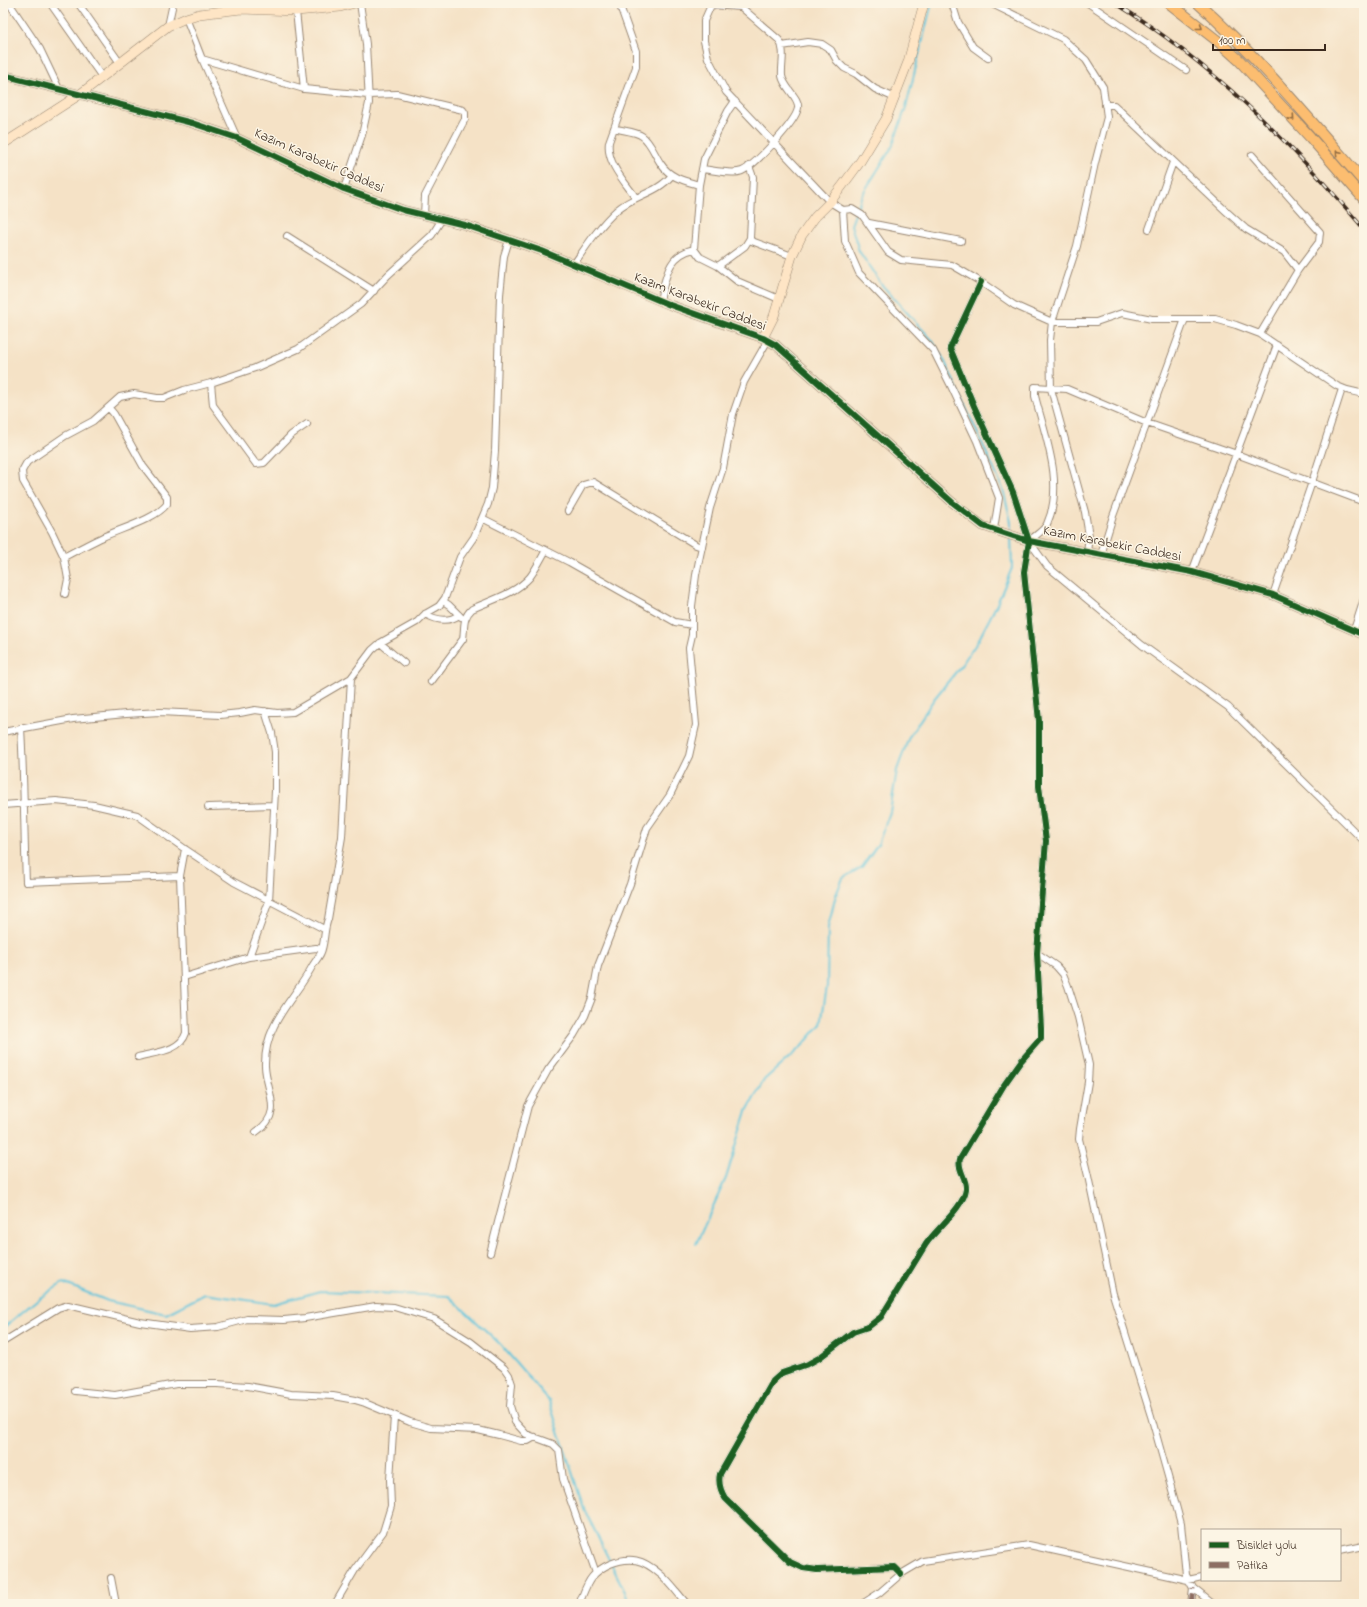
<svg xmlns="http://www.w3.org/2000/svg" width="1367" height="1607" viewBox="0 0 1367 1607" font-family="'Indie Flower',sans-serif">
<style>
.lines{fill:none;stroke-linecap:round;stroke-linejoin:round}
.stream{stroke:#5dc4db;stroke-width:2}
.street-casing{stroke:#988672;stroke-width:8}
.secondary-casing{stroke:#988672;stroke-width:10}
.primary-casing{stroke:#988672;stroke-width:12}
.street{stroke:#fff;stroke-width:6}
.secondary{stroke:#fee5c5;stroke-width:9}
.primary{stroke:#fcbd6f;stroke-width:10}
.rail-casing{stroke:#3b2a1e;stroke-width:3.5}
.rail{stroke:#fcf5e5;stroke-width:2;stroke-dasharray:6;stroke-linecap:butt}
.quiet{stroke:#8d6e63;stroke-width:5;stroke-dasharray:10 5;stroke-linecap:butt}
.cycleway-casing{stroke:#fcf5e5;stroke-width:8}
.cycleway{stroke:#1b5e20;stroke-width:6}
.oneway{stroke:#926c42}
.labels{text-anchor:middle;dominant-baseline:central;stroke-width:3;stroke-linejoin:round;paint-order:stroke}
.street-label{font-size:14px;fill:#3b2a1e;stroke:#fcf5e5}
</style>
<rect width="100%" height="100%" fill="#fcf5e5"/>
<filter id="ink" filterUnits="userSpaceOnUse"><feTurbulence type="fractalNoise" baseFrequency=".025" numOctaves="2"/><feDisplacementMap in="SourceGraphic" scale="8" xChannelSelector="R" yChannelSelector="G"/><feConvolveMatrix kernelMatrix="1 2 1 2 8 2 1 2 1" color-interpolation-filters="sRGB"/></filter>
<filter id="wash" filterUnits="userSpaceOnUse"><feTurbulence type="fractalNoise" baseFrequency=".012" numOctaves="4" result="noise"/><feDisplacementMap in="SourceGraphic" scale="16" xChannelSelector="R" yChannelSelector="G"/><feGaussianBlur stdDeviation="0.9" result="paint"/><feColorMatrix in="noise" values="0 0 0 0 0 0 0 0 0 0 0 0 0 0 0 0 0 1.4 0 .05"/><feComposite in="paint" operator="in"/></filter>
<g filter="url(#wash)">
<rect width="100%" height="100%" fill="#f5e2c6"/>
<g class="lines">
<path class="stream" d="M932 3 926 26 906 107 892 147 862 195 851 225 859 251 881 284 932 340 944 360 1003 489 1011 522V533
M696 1244 726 1178 747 1111 764 1080 802 1046 821 1024 827 986 828 927 836 895 843 878 862 867 878 844 890 812 897 770 909 737 934 699 960 667 978 641 997 604 1012 568 1011 537
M3 1328 38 1299 63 1283 108 1301 166 1314 205 1294 274 1304 320 1291 449 1296 500 1344 549 1401 584 1509 631 1604"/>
</g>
</g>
<g filter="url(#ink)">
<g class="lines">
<defs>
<path id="street" d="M9 3 40 49 59 89
M50 3 102 77
M78 3 120 63
M619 3 636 51V67L609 142C606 163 625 182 636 198
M712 3 704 21V41L708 58 726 92 830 202 843 210 852 209 862 215 888 252 901 260 952 265 981 282 1014 305 1052 322H1096L1122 313 1152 319H1215L1236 325 1260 334 1337 386 1347 390 1364 394
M952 3 958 22 973 47 988 58
M990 3 1063 39 1086 60 1103 87 1107 117 1095 163 1077 246 1052 322 1050 340 1051 389 1085 512 1089 536 1087 552
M1088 3 1186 70
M296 11 304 89
M186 18 202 59 237 138
M168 26 173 3
M782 46 808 42 822 44 831 50 837 61 844 68 856 74 875 89 895 98
M202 59 304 89 368 95 397 94 463 110 465 113V119L425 196 424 215
M735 101 728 111 704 159 699 185 694 249 700 257 718 266 737 281 779 299
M1105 105H1114L1227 212 1246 229 1284 252 1298 270
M614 128C622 131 635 131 642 136 651 142 655 156 661 164 670 178 685 181 699 185
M1252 155 1320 232 1319 242 1298 270 1260 334
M702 169C712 170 733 175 742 171 754 166 796 122 798 108 800 98 784 88 782 76 781 64 786 51 779 40L741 7 711 5
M344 189 362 135 369 103 366 44 360 3
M843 210 845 241 859 273 933 350 951 386 977 441 999 498 994 529
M869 223 961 241
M1149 229 1173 162
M287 236 374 291
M749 240 792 256
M574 264C587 245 600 225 618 209 635 195 658 193 672 175
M718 266 745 246 750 238 753 177 749 166
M660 300C666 278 667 255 694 249
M211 383 213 405 256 464 264 463 291 435 307 424
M1364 502 1231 452 1147 423 1067 389 1035 387V396C1045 436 1065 484 1047 524 1044 531 1034 536 1029 541L1047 566 1142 645 1228 707 1364 841
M568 511 583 485 593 482 696 545 702 547
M482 518 569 562 675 622 692 625
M1101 555 1113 516 1185 319
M64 557C77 550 90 543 103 537 120 529 156 519 167 504V497L143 466 114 414 109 408
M1192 572 1277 345
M65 594 68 579 64 557 52 532 23 481 22 471 27 462 65 436 93 421 120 397 134 394 157 398H164L184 390 211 383 255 368 298 349 361 304 388 275 432 235 442 219
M1273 595 1312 482 1342 389
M443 601 449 605 461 617
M425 614C436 620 448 623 459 615
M1354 630 1364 599
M380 643 404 663
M431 682 463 639C465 627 462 618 472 609 491 600 515 594 530 577 536 569 541 559 546 550
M21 728C24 779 24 831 26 882L180 876
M3 732 73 719 126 714 160 712 220 715 240 713 255 710 277 713 293 712 351 678 372 650 380 643 417 622 425 614 439 606 445 598 460 557 474 537 488 504 492 488 495 451 500 295 504 256 509 240
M3 805 56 801 94 805 137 815 185 849 234 882 324 929
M208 807 274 805
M1037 953 1056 966 1063 974 1068 986 1078 1017 1089 1065 1088 1082 1080 1129 1079 1139 1088 1176 1113 1294 1151 1416 1174 1498 1181 1524 1186 1575 1193 1588 1213 1604
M249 957 269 901 275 791V752L272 733 265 711
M184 977 249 957 316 948 322 949
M138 1057C155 1052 180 1052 186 1033L180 876 185 849
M256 1132C285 1113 266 1092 265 1066 264 1023 295 999 313 965 316 960 321 955 322 949 325 939 324 929 328 919L342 837 351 678
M490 1253 528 1106 548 1070 574 1035 585 1016 592 998 598 966 630 884 647 828 670 795 689 756 696 725 689 648 692 635V606L696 575 710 508 723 468 733 414 744 382 768 340
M3 1342 58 1308 68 1305 140 1322 190 1329 218 1327 247 1319 284 1320 305 1318 376 1306 394 1307 434 1319 471 1342 504 1368 509 1375 512 1384 510 1406 515 1422 526 1434 553 1444 559 1450 563 1479 596 1573
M75 1391 115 1395 176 1384H217L248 1386 291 1394 333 1396 355 1400 365 1403 410 1422 431 1428 478 1430 499 1435 521 1441H528L535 1437
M1340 1550 1364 1545
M901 1574 894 1567 817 1570 803 1568 790 1562 725 1498C720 1490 718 1483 720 1474L773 1381 782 1373 808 1364 819 1358 853 1332 868 1327 881 1317 926 1244C936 1229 964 1207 966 1189 967 1178 957 1170 960 1159L1004 1085 1021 1061 1041 1038V1029L1037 953 1046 841 1039 786V721L1024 572 1029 541 1013 492 974 406 950 348 981 282
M111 1578 116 1604
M335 1604 355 1570 383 1532 391 1506 390 1480 394 1416
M579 1604C583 1595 586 1584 592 1577 597 1571 603 1567 610 1564 630 1556 643 1559 660 1574 670 1582 678 1594 687 1604
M862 1604 879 1593 901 1574 923 1561 1029 1545 1188 1580 1202 1577
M1191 1604 1193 1588"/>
<path id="secondary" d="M3 75 192 123 237 138 344 189 403 210 465 225 542 251 670 305 763 338 776 345 952 502 983 526 1007 534 1029 541 1192 572 1273 595 1364 635
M3 144 79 95 168 26 186 18 199 14 241 9 296 11 340 7 355 3
M763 338 774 316 792 256 802 235 815 217 830 202 843 185 860 162 886 119 908 62 924 3"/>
<path id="primary" d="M1169 3 1219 42 1239 60 1310 137 1364 199
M1198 3C1259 58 1311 121 1364 182"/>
</defs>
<use href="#street" class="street-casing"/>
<use href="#secondary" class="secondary-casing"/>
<use href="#primary" class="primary-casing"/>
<use href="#street" class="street"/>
<use href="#secondary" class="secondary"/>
<use href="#primary" class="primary"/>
<defs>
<path id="rail" d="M1115 3C1212 63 1291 143 1364 229"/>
</defs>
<use href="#rail" class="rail-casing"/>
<use href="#rail" class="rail"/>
<path class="quiet" d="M1191 1604 1193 1588"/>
<defs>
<path id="cycleway" d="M3 75 192 123 237 138 344 189 403 210 465 225 542 251 670 305 763 338 776 345 952 502 983 526 1007 534 1029 541 1192 572 1273 595 1364 635
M901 1574 894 1567 817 1570 803 1568 790 1562 725 1498C720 1490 718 1483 720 1474L773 1381 782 1373 808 1364 819 1358 853 1332 868 1327 881 1317 926 1244C936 1229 964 1207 966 1189 967 1178 957 1170 960 1159L1004 1085 1021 1061 1041 1038V1029L1037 953 1046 841 1039 786V721L1024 572 1029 541 1013 492 974 406 950 348 981 282"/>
</defs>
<use href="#cycleway" class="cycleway-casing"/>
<use href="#cycleway" class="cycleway"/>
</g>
<defs><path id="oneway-chevron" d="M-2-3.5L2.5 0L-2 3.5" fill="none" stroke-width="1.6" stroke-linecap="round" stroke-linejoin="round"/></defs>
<g class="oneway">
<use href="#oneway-chevron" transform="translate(1200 27) rotate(38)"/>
<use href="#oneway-chevron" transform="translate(1292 118) rotate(48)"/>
<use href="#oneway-chevron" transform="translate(1338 153) rotate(-131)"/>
</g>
</g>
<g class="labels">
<g class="street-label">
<text transform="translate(319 161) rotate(24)">Kazım Karabekir Caddesi</text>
<text transform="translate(700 302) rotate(21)">Kazım Karabekir Caddesi</text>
<text transform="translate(1112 544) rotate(11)">Kazım Karabekir Caddesi</text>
</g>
</g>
<rect width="1367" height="1607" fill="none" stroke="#fcf5e5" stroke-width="16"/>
<rect x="1201" y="1529" width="140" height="52" fill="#fcf5e5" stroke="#afa495"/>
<rect x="1209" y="1542" width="20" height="6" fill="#1b5e20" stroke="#afa495"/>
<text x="1237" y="1549" font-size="12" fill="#3b2a1e">Bisiklet yolu</text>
<rect x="1209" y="1562" width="20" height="6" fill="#8d6e63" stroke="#afa495"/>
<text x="1237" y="1569" font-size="12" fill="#3b2a1e">Patika</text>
<path d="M1213 44v6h112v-6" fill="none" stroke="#3b2a1e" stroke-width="2"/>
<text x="1219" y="44" font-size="12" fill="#3b2a1e" stroke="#fcf5e5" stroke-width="3" paint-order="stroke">100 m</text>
</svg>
